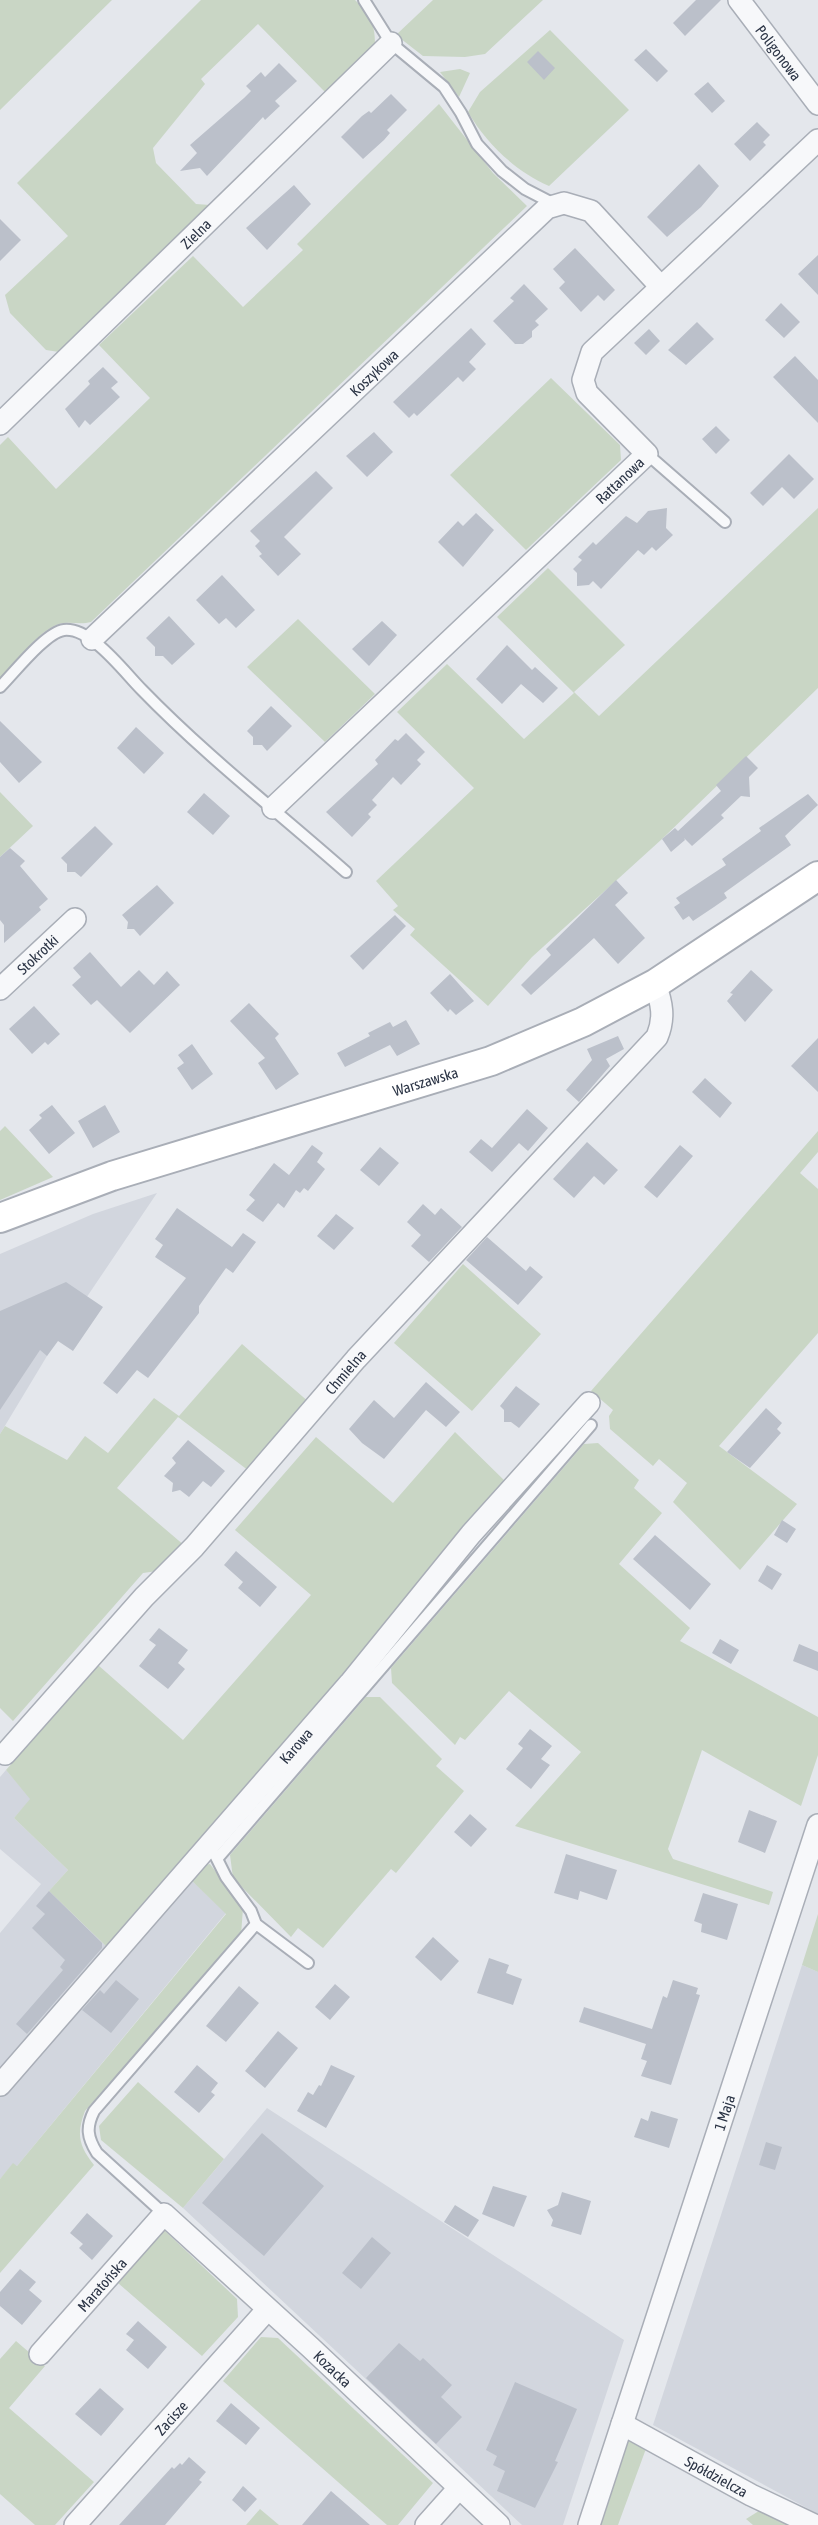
<svg xmlns="http://www.w3.org/2000/svg" width="818" height="2525" viewBox="0 0 818 2525" font-family="'Asap Condensed',sans-serif">
<style>
.built{fill:#d2d6de}
.green{fill:#c9d6c5}
.building{fill:#bbc0ca}
.lines{fill:none;stroke-linecap:round;stroke-linejoin:round}
.lane-casing{stroke:#a9aeb7;stroke-width:14}
.street-casing{stroke:#a9aeb7;stroke-width:24}
.secondary-casing{stroke:#a9aeb7;stroke-width:32}
.lane{stroke:#f7f8fa;stroke-width:10}
.street{stroke:#f7f8fa;stroke-width:21}
.secondary{stroke:#fff;stroke-width:28}
.labels{text-anchor:middle;dominant-baseline:central;stroke-width:6;stroke-linejoin:round;paint-order:stroke}
.street-label{font-size:15px;fill:#2b3445;stroke:#f4f6f9}
</style>
<rect width="100%" height="100%" fill="#e4e7ec"/>
<path class="built" d="M157 1193 47 1356 0 1434V1254L93 1214Z
M6 1770 31 1799 14 1818 68 1870 49 1891 109 1949 0 2075V1933L41 1884 0 1849V1777Z
M188 1877 226 1913 17 2166 13 2164 0 2179V2096Z
M802 1965 818 1972V2514L653 2425Z
M267 2108 624 2340 563 2525H522L183 2208Z"/>
<path class="green" d="M0 0H112L0 110Z
M201 0H355C369 14 375 23 375 43L325 92 258 24 201 79 205 84 153 148 156 163 196 204 210 205 59 352 46 350 10 313 5 295 68 236 17 183Z
M433 0H543L485 54 465 57 423 56 396 35Z
M550 30 629 110 549 186C515 171 486 143 468 112L480 92Z
M460 69 470 73 459 97 440 72Z
M439 104 493 173 527 206 91 622C80 625 69 621 59 624 40 629 14 664 0 678V445L8 437 56 489 150 398 99 345 193 256 243 307 303 250 297 244Z
M551 378 620 445 621 460 526 550 450 475Z
M818 508V688L662 839 532 957 488 1006 410 935 415 929 393 910 398 906 376 881 474 788 397 712 447 664 524 739 574 693 497 617 548 568 625 645 574 692 599 716Z
M298 619 375 694 325 742 247 667Z
M0 792 33 826 0 857Z
M5 1126 53 1177 0 1200V1131Z
M818 1131V1152L800 1173 818 1189V1333L719 1446 797 1504 740 1570 673 1502 687 1483 659 1459 653 1466 610 1429 609 1416 613 1410 591 1391Z
M463 1264 541 1334 472 1411 394 1343Z
M242 1344 310 1403 249 1471 178 1417 117 1488 185 1546 164 1570 143 1573 13 1721 0 1708V1434L5 1426 67 1460 85 1436 108 1453 154 1398 179 1416Z
M455 1432 509 1485 109 1949 49 1891 68 1870 14 1818 30 1799 6 1770 98 1665 183 1740 311 1595 235 1530 316 1437 393 1503Z
M598 1443 639 1480 634 1488 662 1513 619 1564 690 1628 680 1641 818 1717V1755L801 1806 702 1750 668 1849 673 1859 773 1892 769 1905 515 1826 581 1752 509 1691 465 1740 460 1737 455 1745 392 1683 391 1668 584 1444Z
M366 1697H380L442 1759 436 1766 464 1791 396 1873 391 1869 323 1948 298 1928 291 1937 233 1878 230 1855Z
M210 1864 243 1908 241 1935 85 2111C76 2134 79 2146 94 2165L0 2273V2179L13 2163 17 2166 226 1914 188 1877 199 1866Z
M818 1914V1972L802 1965Z
M138 2082 224 2159 183 2208 101 2140 99 2126Z
M164 2230 237 2299 238 2317 202 2356 118 2283Z
M261 2337 278 2338 433 2483 398 2525H387L223 2381Z
M16 2341 45 2366 9 2408 94 2482 55 2525H35L0 2494V2359Z
M632 2441 647 2446 618 2525H600L625 2443Z
M260 2509 279 2525H246Z
M762 2509 798 2525H753L746 2519Z"/>
<path class="building" d="M696 0H721L685 36 673 23Z
M646 49 668 71 657 82 634 60Z
M538 51 555 68 544 80 527 62Z
M279 63 297 81 275 101 280 106 265 120 263 117 207 176 200 168 180 171 197 153 190 145 244 98 251 91 246 86 261 72 265 77Z
M708 82 725 101 712 113 694 94Z
M391 94 407 110 387 130 390 133 384 140 363 159 341 137 362 116 369 111 371 113Z
M757 122 770 135 763 142 766 145 750 161 734 144Z
M699 164 719 186 701 207 667 237 647 217Z
M294 185 311 204 267 250 246 228Z
M0 219 21 240 0 261Z
M575 248 615 290 604 301 598 295 581 312 559 288 565 282 553 269Z
M818 255V295L798 274Z
M524 284 548 309 535 321 539 325 532 331V337L523 344H515L493 321 514 301 510 298Z
M781 303 800 322 784 338 765 320Z
M697 322 714 339 686 365 668 350Z
M471 328 486 344 469 362 476 369 463 382 458 377 417 416 414 413 409 418 393 402Z
M649 329 660 341 646 355 634 343Z
M795 356 818 380V423L773 377Z
M103 367 118 382 111 388 120 397 90 425 85 420 79 428 65 409 90 384 88 381Z
M716 426 730 440 716 454 702 439Z
M374 432 393 452 367 477 346 456Z
M789 454 814 479 794 499 782 487 763 506 750 493Z
M316 471 333 488 284 537 301 554 278 576 259 556 262 554 255 546 260 541 250 531Z
M667 508 666 528 673 535 656 551 652 547 644 555 638 550 601 589 593 581 589 585 577 586V573L573 569 582 560 578 557 593 542 596 545 626 516 637 523 648 511Z
M476 513 494 530 463 567 438 542 458 521 463 526Z
M222 575 255 610 236 628 226 618 219 624 196 600Z
M169 616 195 644 172 665 163 656H155V647L146 638Z
M382 621 397 635 369 666 352 649Z
M507 645 532 670 535 667 558 688 543 703 521 684 502 704 476 679Z
M271 706 292 726 267 751 262 745H253V737L247 731Z
M0 721 42 762 19 783 0 762Z
M136 727 164 753 144 774 117 748Z
M406 733 425 752 417 760 421 764 401 785 393 777 372 800 377 805 368 814 371 817 352 837 326 812 378 764 375 760 395 739 398 741Z
M746 756 758 768 749 777 750 797 741 796 721 815 724 818 692 846 684 838 685 840 671 852 662 839 675 828 678 831 721 791 716 785Z
M204 793 230 816 213 835 187 812Z
M808 794 818 805 785 836 791 845 724 893 727 898 714 907 693 921 689 916 683 920 674 907 680 903 676 898 726 865 722 859 761 831 759 828Z
M95 826 113 844 81 877 75 872H67V864L61 858Z
M10 848 25 861 20 866 48 899 39 907 41 910 4 943V925L0 920V857Z
M616 880 628 893 615 905 645 938 618 964 594 938 531 995 521 985 551 955 546 949Z
M157 885 174 903 140 936 134 929H127L128 922 122 915Z
M395 915 406 926 363 970 350 956Z
M90 952 121 987 139 970 154 985 167 971 180 985 130 1033 97 1000 91 1005 72 985 81 977 73 968Z
M751 970 773 990 745 1022 727 1001 733 994 730 993Z
M450 974 474 1001 456 1015 450 1009 448 1012 430 993Z
M249 1003 279 1034 275 1038 299 1074 276 1090 258 1063 265 1058 230 1021Z
M34 1006 60 1034 48 1045 45 1042 32 1054 9 1029Z
M406 1020 420 1044 397 1056 390 1045 345 1067 337 1053 370 1036 368 1033 390 1022 393 1027Z
M618 1036 624 1049 606 1059 610 1066 579 1102 566 1090 592 1060 587 1049Z
M818 1038V1092L791 1066Z
M192 1044 213 1074 192 1090 177 1068 184 1063 178 1055Z
M705 1078 732 1103 720 1118 692 1092Z
M52 1105 75 1133 49 1154 29 1130 42 1118 39 1115Z
M105 1105 120 1132 93 1148 78 1121Z
M527 1109 548 1128 528 1151 519 1143 492 1172 469 1152 481 1139 492 1148Z
M587 1142 618 1170 604 1185 594 1176 574 1198 553 1179Z
M312 1145 323 1153 317 1162 325 1169 308 1191 304 1188 300 1193 296 1190 284 1208 278 1203 263 1222 246 1210 255 1200 249 1195 274 1163 289 1175Z
M680 1145 693 1156 657 1198 644 1187Z
M380 1147 399 1163 379 1186 360 1170Z
M423 1204 435 1215 441 1208 462 1227 429 1262 411 1246 421 1235 407 1222Z
M177 1208 232 1247 243 1233 256 1242 233 1273 226 1268 199 1306V1313L148 1378 137 1370 117 1394 103 1383 186 1278 155 1257 163 1245 155 1239Z
M336 1214 354 1228 334 1250 317 1236Z
M487 1237 526 1271 530 1266 543 1277 518 1305 466 1260Z
M66 1282 103 1307 73 1351 58 1341 47 1356 40 1350 0 1410V1311Z
M426 1382 460 1412 446 1427 426 1410 384 1459 362 1443 349 1429 374 1400 394 1418Z
M516 1386 540 1404 519 1428 511 1422H504V1410L500 1406Z
M766 1408 782 1423 777 1429 781 1433 750 1468 727 1452Z
M188 1440 225 1471 211 1487 203 1481 189 1497 180 1490 172 1492 173 1483 164 1476 176 1463 172 1458Z
M782 1520 796 1529 787 1543 774 1535Z
M655 1535 711 1584 690 1610 633 1559Z
M236 1551 277 1587 260 1607 238 1588 243 1582 224 1565Z
M767 1565 782 1574 772 1590 758 1581Z
M159 1628 188 1650 178 1663 185 1669 168 1689 139 1666 156 1645 149 1640Z
M720 1639 739 1650 731 1664 712 1653Z
M799 1644 818 1652V1671L793 1661Z
M530 1729 552 1746 541 1759 550 1765 531 1789 506 1769 523 1748 518 1744Z
M749 1810 777 1821 765 1853 738 1842Z
M470 1814 487 1829 471 1847 454 1832Z
M566 1854 617 1870 607 1900 580 1891 578 1900 554 1893Z
M49 1891 102 1943V1948L27 2034 16 2024 63 1970 60 1967 65 1960 32 1928 45 1914 36 1906Z
M703 1893 738 1904 727 1940 701 1932 702 1924 694 1921Z
M433 1937 459 1961 441 1981 415 1957Z
M489 1958 509 1965 506 1973 522 1979 513 2005 477 1993Z
M116 1980 139 1999 111 2033 82 2010 100 1990 104 1994Z
M673 1980 698 1988 696 1994 700 1995 671 2085 641 2076 647 2061 641 2059 646 2044 579 2022 584 2007 652 2029 663 1996 667 1998Z
M335 1984 350 1997 330 2020 315 2007Z
M239 1986 259 2003 226 2042 206 2026Z
M278 2031 298 2048 265 2088 245 2071Z
M197 2065 218 2083 211 2092 215 2095 199 2113 174 2092Z
M331 2065 355 2076 326 2128 297 2111 308 2092 313 2095 319 2085 321 2086Z
M651 2111 678 2119 669 2148 634 2137 641 2118 648 2121Z
M262 2133 324 2186 264 2256 202 2203Z
M766 2142 782 2147 775 2170 759 2165Z
M493 2186 527 2196 514 2227 482 2214Z
M562 2192 591 2201 581 2235 551 2226 553 2220 547 2210 558 2205Z
M455 2205 479 2220 468 2237 444 2222Z
M87 2213 113 2236 92 2260 79 2248 83 2244 70 2233Z
M372 2237 391 2253 361 2289 342 2273Z
M20 2269 36 2282 29 2290 42 2301 22 2325 0 2306V2292Z
M138 2321 167 2347 148 2369 126 2350 134 2340 126 2334Z
M399 2343 420 2361 423 2358 452 2385 441 2397 462 2417 436 2444 366 2378Z
M515 2382 577 2409 555 2461 558 2462 535 2508 497 2491 505 2471 493 2465 497 2456 486 2450Z
M100 2388 124 2409 101 2436 75 2414Z
M231 2403 260 2428 246 2445 216 2421Z
M189 2457 206 2472 199 2480 202 2482 165 2525H119L172 2467 174 2469 180 2463 182 2465Z
M243 2486 257 2499 245 2512 232 2500Z
M331 2491 370 2525H302Z"/>
<g class="lines">
<defs>
<path id="lane" d="M364 0 391 43 444 87 461 113 477 144 502 171 525 189 554 204
M647 454 725 522
M0 687C14 673 46 632 64 630 91 627 124 672 142 690 205 755 278 812 346 872
M215 1855 226 1877 251 1911 256 1924 308 1963
M217 1859 591 1425
M164 2214 97 2153C87 2137 86 2127 94 2111L256 1924"/>
<g id="street">
<path id="s1" d="M739 0 818 104"/>
<path id="s2" d="M0 424 391 43"/>
<path id="s3" d="M92 639 547 208 564 203 591 211 661 287"/>
<path id="s4" d="M273 808 647 454 587 393 583 380 592 352 818 140"/>
<path id="s5" d="M0 989 75 919"/>
<path id="s6" d="M5 1754 144 1597 194 1547 356 1359 657 1037C665 1018 662 1003 655 984"/>
<path id="s7" d="M0 2085 350 1683 471 1534 589 1403"/>
<path id="s8" d="M40 2354 164 2214 310 2347 499 2525"/>
<path id="s9" d="M622 2424 751 2495 814 2525"/>
<path id="s10" d="M75 2525 267 2310"/>
<path d="M426 2525 459 2488"/>
<path id="s11" d="M589 2525 818 1825"/>
</g>
<g id="secondary">
<path id="s12" d="M0 1218 112 1176 491 1061 583 1022 655 984 818 876"/>
</g>
</defs>
<use href="#lane" class="lane-casing"/>
<use href="#street" class="street-casing"/>
<use href="#secondary" class="secondary-casing"/>
<use href="#lane" class="lane"/>
<use href="#street" class="street"/>
<use href="#secondary" class="secondary"/>
</g>
<g class="labels">
<g class="street-label">
<text stroke="none"><textPath href="#s1" startOffset="66">Poligonowa</textPath></text>
<text stroke="none"><textPath href="#s2" startOffset="273">Zielna</textPath></text>
<text stroke="none"><textPath href="#s3" startOffset="388">Koszykowa</textPath></text>
<text stroke="none"><textPath href="#s4" startOffset="477">Rattanowa</textPath></text>
<text stroke="none"><textPath href="#s5" startOffset="51">Stokrotki</textPath></text>
<text stroke="none"><textPath href="#s12" startOffset="447">Warszawska</textPath></text>
<text stroke="none"><textPath href="#s6" startOffset="512">Chmielna</textPath></text>
<text stroke="none"><textPath href="#s7" startOffset="450">Karowa</textPath></text>
<text stroke="none"><textPath href="#s11" startOffset="434">1 Maja</textPath></text>
<text stroke="none"><textPath href="#s8" startOffset="93">Maratońska</textPath></text>
<text stroke="none"><textPath href="#s8" startOffset="416">Kozacka</textPath></text>
<text stroke="none"><textPath href="#s10" startOffset="144">Zacisze</textPath></text>
<text stroke="none"><textPath href="#s9" startOffset="108">Spółdzielcza</textPath></text>
</g>
</g>
</svg>
